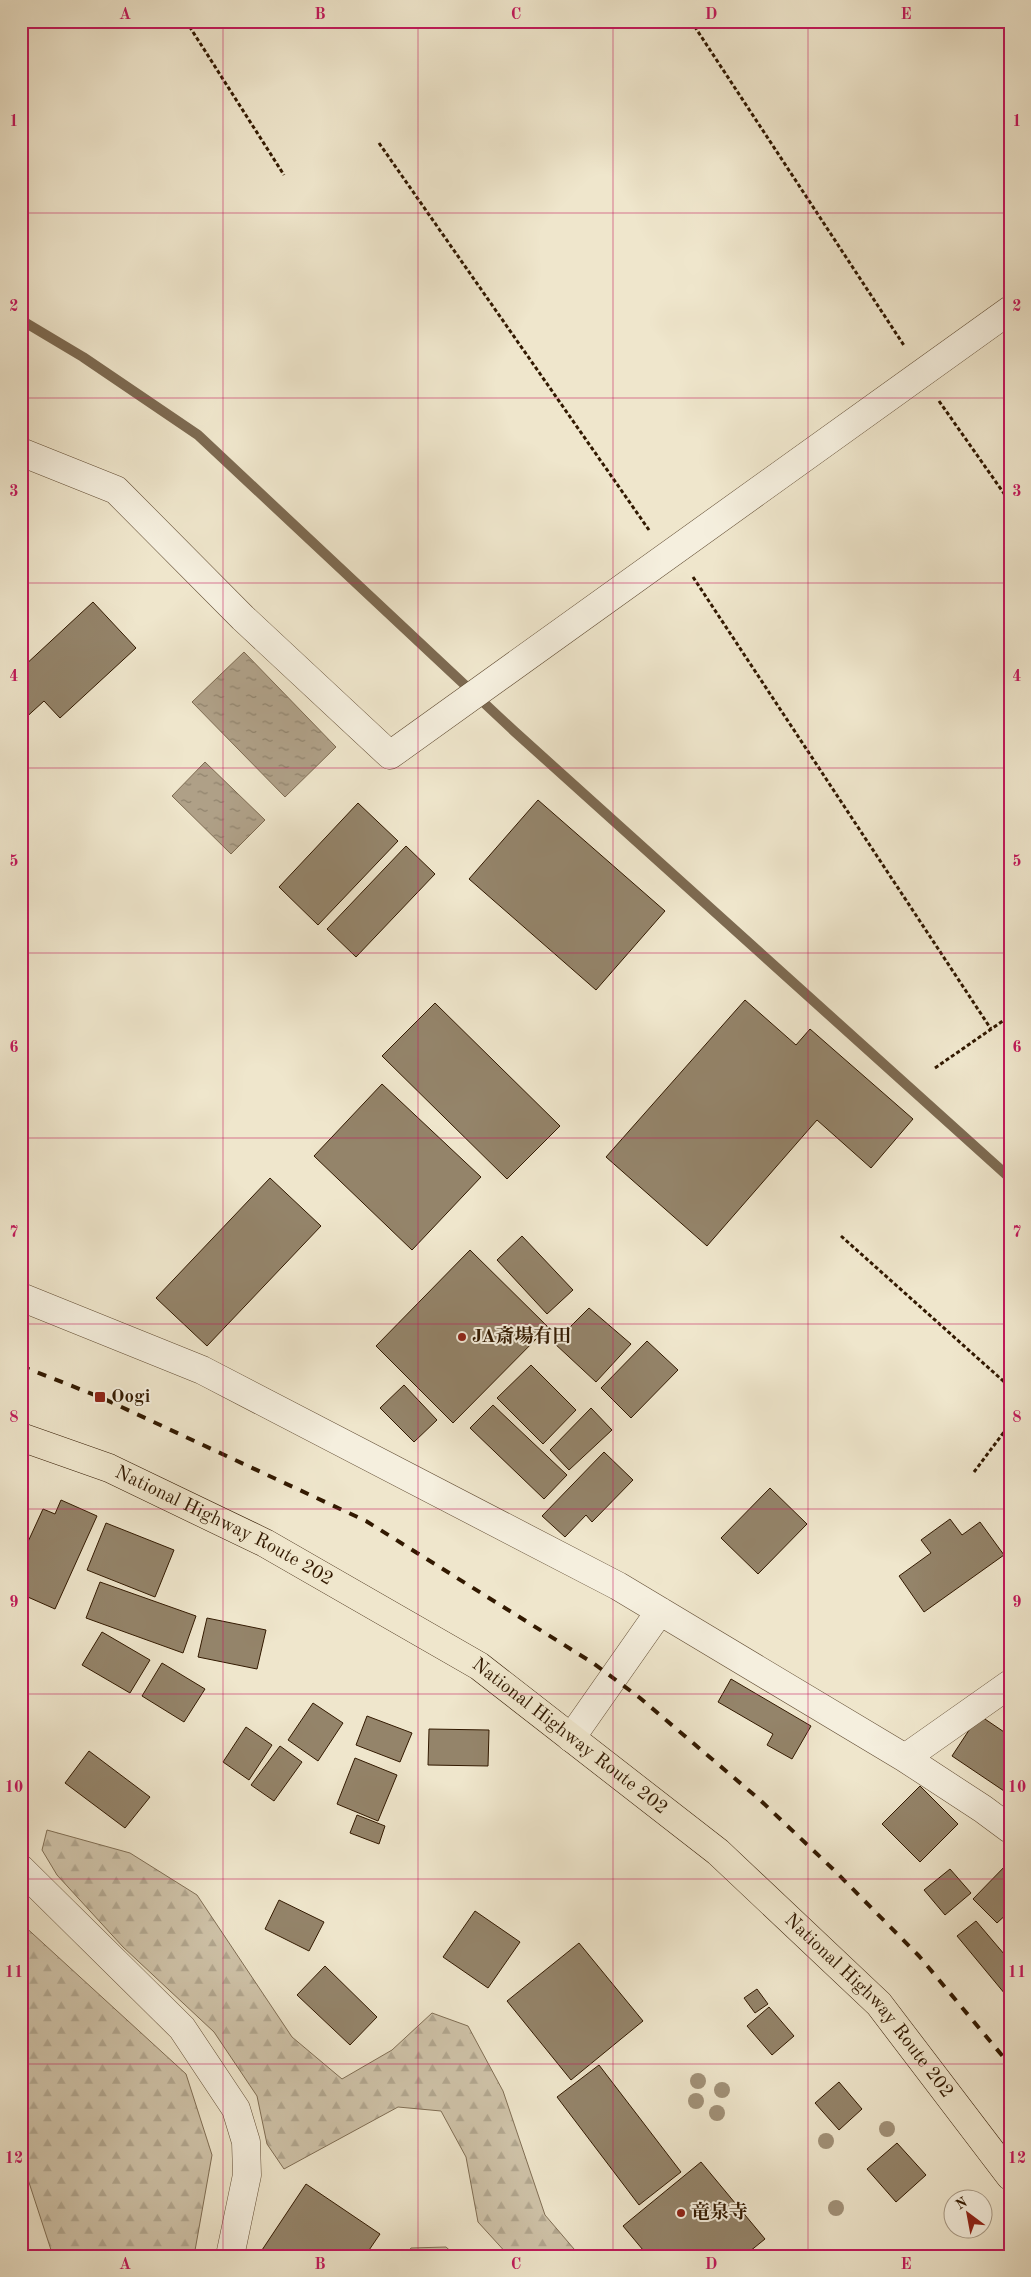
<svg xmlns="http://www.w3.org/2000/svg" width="1031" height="2277" viewBox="0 0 1031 2277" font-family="'Old Standard TT','Noto Serif JP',serif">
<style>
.forest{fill:url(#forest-firs);stroke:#806e54}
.water{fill:url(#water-ripples);stroke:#7d6a51}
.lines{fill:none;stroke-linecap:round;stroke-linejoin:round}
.stream{stroke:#7d6a51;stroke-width:10}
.building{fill:#94846a;stroke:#321900}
.minor-casing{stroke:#614c33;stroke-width:29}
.highway-casing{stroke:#321900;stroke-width:29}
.path{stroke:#321900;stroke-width:3;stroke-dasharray:4 2.5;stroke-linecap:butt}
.minor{stroke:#f5efde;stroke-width:28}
.highway{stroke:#efe6cc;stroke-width:28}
.rail{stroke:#321900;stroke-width:4;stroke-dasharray:9 9;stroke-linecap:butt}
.tree{fill:#a19178}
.grid{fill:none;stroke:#c2185b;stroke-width:1;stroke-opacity:0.55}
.poi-dot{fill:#8f2418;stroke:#f5efde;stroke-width:2}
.labels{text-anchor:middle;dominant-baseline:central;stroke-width:4;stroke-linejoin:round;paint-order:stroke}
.poi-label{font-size:19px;font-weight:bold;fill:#321900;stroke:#f5efde;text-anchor:start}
.street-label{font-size:19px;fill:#321900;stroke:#f5efde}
.neatline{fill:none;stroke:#c2185b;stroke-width:2}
.grid-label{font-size:16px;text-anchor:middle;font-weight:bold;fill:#c2185b}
</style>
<defs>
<pattern id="forest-firs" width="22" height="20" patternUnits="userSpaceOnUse" patternTransform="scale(1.25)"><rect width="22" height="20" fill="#cfc3a9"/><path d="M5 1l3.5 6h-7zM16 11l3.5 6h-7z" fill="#b2a790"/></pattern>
<pattern id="water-ripples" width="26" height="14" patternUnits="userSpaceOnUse" patternTransform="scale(1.25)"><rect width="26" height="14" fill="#afa087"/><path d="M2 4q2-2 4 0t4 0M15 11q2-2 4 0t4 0" fill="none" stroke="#8f826c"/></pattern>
</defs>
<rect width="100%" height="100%" fill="#efe6cc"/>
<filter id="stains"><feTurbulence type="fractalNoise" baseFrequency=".004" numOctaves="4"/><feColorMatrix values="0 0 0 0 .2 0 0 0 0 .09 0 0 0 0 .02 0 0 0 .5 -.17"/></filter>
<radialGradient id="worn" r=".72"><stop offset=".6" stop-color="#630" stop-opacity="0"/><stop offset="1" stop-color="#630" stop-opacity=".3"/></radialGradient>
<path class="forest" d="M47 1830 130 1853 197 1895 292 2037 342 2079 392 2050 432 2013 468 2026 503 2091 545 2215 580 2256H509L478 2222 466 2157 441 2111 398 2107 284 2169 267 2144 257 2096 214 2032 123 1947 57 1875 42 1850Z
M21 1923 186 2074 212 2155 194 2256H53L21 2158Z
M446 2247 456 2256H405L411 2248Z"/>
<path class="water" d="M244 652 336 747 285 797 192 702Z
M205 762 265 820 231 854 172 796Z"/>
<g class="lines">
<path class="stream" d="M21 320 83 357 198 435 514 731 1010 1178"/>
</g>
<path class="building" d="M66 21H86L68 28Z
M93 602 136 648 60 718 44 701 21 722V665L23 667Z
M538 800 665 911 596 990 469 879Z
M358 803 398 841 318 925 279 887Z
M406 846 435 874 356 957 327 929Z
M745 1000 796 1045 810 1029 913 1119 871 1168 817 1120 707 1246 606 1157Z
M435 1003 560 1126 507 1179 382 1056Z
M382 1084 481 1177 412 1250 314 1156Z
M270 1178 321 1226 207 1346 156 1298Z
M522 1236 573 1290 547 1314 497 1260Z
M470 1250 548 1327 453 1423 376 1346Z
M589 1308 631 1344 596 1382 554 1343Z
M647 1341 678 1370 631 1418 601 1388Z
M531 1365 576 1410 543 1444 497 1398Z
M404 1385 437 1420 414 1442 380 1408Z
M493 1405 567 1475 544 1499 470 1428Z
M591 1408 612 1430 569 1470 550 1450Z
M604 1452 633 1480 592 1522 586 1515 565 1537 542 1516Z
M770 1488 807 1524 758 1574 721 1538Z
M61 1500 97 1516 55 1609 21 1594V1557L43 1509 55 1514Z
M950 1519 962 1535 980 1522 1004 1555 924 1612 899 1576 931 1553 921 1540Z
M106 1523 174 1550 155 1597 87 1570Z
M100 1582 196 1616 183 1653 86 1618Z
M207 1618 266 1630 257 1669 198 1657Z
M102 1632 150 1660 130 1693 82 1665Z
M162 1663 205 1689 184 1722 142 1696Z
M731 1679 811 1726 792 1759 767 1745 773 1734 718 1702Z
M313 1703 343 1723 318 1761 288 1740Z
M979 1715 1010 1736V1795L952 1756Z
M367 1716 412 1733 400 1762 356 1745Z
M246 1727 272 1745 249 1780 223 1762Z
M429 1729 489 1730 488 1766 428 1765Z
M280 1746 302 1762 274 1801 251 1785Z
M89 1751 150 1797 125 1828 65 1783Z
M355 1758 397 1775 378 1821 337 1804Z
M920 1786 958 1824 920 1862 882 1824Z
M357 1815 385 1826 379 1844 350 1833Z
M1010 1861V1911L997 1923 973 1899Z
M950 1869 971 1893 945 1915 924 1890Z
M279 1900 324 1922 309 1951 265 1929Z
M475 1911 520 1942 488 1988 443 1957Z
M976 1921 1010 1961V2000L957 1936Z
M579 1943 643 2021 571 2080 507 2001Z
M325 1966 377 2017 350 2045 297 1995Z
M757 1989 768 2004 755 2013 744 1998Z
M769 2007 794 2036 772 2055 747 2026Z
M599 2065 681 2172 639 2205 557 2097Z
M839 2082 862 2109 839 2130 815 2103Z
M897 2143 926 2175 896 2202 867 2169Z
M701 2162 765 2239 744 2256H648L623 2226Z
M306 2184 380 2234 365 2256H258Z"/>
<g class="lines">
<defs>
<path id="minor" d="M21 452 116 490 243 618 390 755 1010 310
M21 1297 202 1370 618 1586 905 1758 983 1809 1010 1829
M571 1738 660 1611
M905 1758 1010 1684
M21 1869 182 2028 236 2109 246 2142 247 2175 230 2256"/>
<g id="highway">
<path id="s1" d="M21 1437 109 1468 265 1543 479 1666 718 1852 879 2004 1010 2176"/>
</g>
</defs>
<use href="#minor" class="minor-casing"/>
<use href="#highway" class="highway-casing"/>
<path class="path" d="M186 21 284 175
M499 21 502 25
M691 21 905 347
M379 143 649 530
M939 401 1010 502
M693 577 991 1029
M935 1068 1010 1016
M841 1236 1010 1387
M974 1472 1010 1424"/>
<use href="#minor" class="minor"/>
<use href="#highway" class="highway"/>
<path class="rail" d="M21 1366 100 1397 366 1521 593 1663 640 1698 759 1799 835 1871 919 1956 1010 2065"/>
</g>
<g class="tree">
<circle cx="698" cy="2081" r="8"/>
<circle cx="722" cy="2090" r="8"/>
<circle cx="696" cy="2101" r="8"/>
<circle cx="717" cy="2113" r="8"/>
<circle cx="887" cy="2129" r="8"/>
<circle cx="826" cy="2141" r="8"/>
<circle cx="836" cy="2208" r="8"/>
</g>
<path class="grid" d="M223 21V2256M418 21V2256M613 21V2256M808 21V2256M21 213H1010M21 398H1010M21 583H1010M21 768H1010M21 953H1010M21 1138H1010M21 1324H1010M21 1509H1010M21 1694H1010M21 1879H1010M21 2064H1010"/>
<g class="poi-dot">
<circle cx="462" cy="1337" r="5"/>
<rect x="94" y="1391" width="12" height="12" rx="2.5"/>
<circle cx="681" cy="2213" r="5"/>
</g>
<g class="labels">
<g class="poi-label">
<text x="472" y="1337">JA斎場有田</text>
<text x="111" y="1397">Oogi</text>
<text x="691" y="2213">竜泉寺</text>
</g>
<g class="street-label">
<text stroke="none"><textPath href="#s1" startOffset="222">National Highway Route 202</textPath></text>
<text stroke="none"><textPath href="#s1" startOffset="628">National Highway Route 202</textPath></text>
<text stroke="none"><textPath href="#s1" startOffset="1032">National Highway Route 202</textPath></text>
</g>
</g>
<rect width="1031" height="2277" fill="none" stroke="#efe6cc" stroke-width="55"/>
<g transform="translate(968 2214) rotate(328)"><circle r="24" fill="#f5efde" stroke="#a79985"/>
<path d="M0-4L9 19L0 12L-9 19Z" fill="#8f2418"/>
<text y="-8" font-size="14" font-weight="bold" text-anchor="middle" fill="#321900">N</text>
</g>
<rect x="28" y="28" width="976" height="2222" class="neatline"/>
<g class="grid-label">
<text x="125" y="19">A</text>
<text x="320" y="19">B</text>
<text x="516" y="19">C</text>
<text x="711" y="19">D</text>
<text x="906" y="19">E</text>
<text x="14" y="126">1</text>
<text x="1017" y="126">1</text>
<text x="14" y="311">2</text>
<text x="1017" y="311">2</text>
<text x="14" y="496">3</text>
<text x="1017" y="496">3</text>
<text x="14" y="681">4</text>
<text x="1017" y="681">4</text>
<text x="14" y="866">5</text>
<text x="1017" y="866">5</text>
<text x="14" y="1052">6</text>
<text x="1017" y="1052">6</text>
<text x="14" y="1237">7</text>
<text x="1017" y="1237">7</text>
<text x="14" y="1422">8</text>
<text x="1017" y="1422">8</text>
<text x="14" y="1607">9</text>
<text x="1017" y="1607">9</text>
<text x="14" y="1792">10</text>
<text x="1017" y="1792">10</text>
<text x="14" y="1977">11</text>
<text x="1017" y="1977">11</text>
<text x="14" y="2163">12</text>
<text x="1017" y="2163">12</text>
<text x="125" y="2269">A</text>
<text x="320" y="2269">B</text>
<text x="516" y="2269">C</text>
<text x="711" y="2269">D</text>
<text x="906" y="2269">E</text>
</g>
<rect width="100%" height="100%" filter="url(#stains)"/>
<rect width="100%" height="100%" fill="url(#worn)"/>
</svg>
